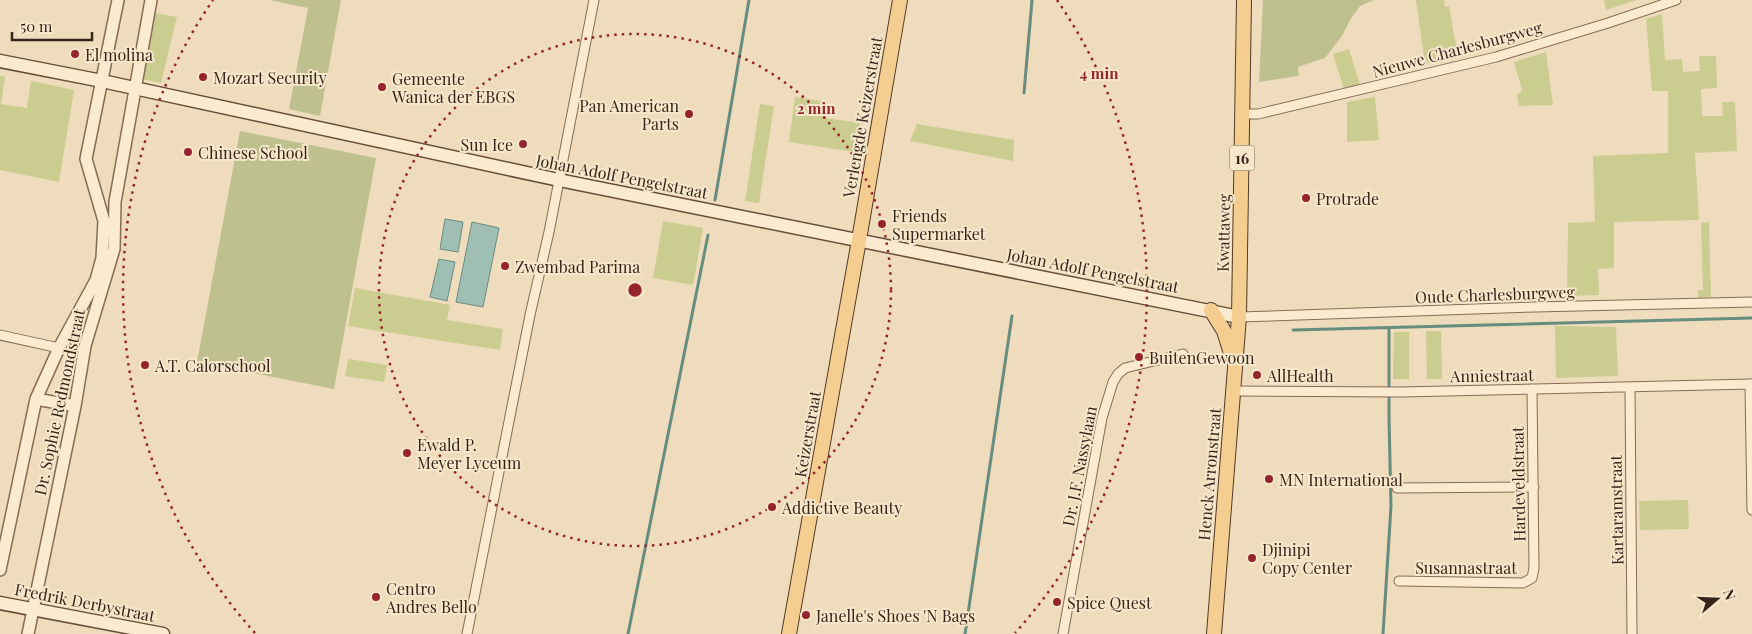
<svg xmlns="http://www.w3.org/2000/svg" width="1752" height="634" viewBox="0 0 1752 634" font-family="'Playfair Display',serif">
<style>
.green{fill:#cacc90}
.cemetery{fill:#bec090}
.water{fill:#a0bfb4;stroke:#678d81}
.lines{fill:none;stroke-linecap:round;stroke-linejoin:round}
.stream{stroke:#678d81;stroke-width:3}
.minor-casing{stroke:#866c55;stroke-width:11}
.tertiary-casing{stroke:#866c55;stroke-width:14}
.secondary-casing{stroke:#684d39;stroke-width:15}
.primary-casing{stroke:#533a2a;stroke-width:16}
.minor{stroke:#faeacf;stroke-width:9}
.tertiary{stroke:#faeacf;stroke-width:11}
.secondary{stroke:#faeacf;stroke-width:12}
.primary{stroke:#f4ce91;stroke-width:14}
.ring{fill:none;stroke:#96242d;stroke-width:2.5;stroke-dasharray:2.5 5}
.poi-dot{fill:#96242d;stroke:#f6e7cb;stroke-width:2}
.labels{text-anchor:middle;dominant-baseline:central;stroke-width:4;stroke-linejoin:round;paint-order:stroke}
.shield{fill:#f6e7cb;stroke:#6f5f4f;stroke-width:1}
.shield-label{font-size:15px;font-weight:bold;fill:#35251a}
.street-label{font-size:16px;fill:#35251a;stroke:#f6e7cb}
.poi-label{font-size:16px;fill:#35251a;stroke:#f6e7cb;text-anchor:start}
.centre{fill:#96242d;stroke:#f6e7cb;stroke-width:2.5}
.ring-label{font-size:15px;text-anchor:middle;font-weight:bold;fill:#96242d;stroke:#f6e7cb;stroke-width:4;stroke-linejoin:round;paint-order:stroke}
</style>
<rect width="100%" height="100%" fill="#efdcbc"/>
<path class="green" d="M1416 0H1444L1445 7 1449 6 1458 56 1425 64Z
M1604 0H1637L1606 10Z
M155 13 177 17 161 83 142 79Z
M1662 14 1665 60 1682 59 1683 72 1700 71 1699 56H1716L1717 88 1701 89 1702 116H1723L1722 102H1735L1737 151 1695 153 1699 220 1614 222V268L1598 269 1599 295 1567 296 1568 223 1595 222 1593 156 1668 153V91H1652L1646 19Z
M1349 49 1360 85 1344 89 1333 54Z
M1546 52 1553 105 1519 106 1517 95 1522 90 1514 62Z
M0 76 5 77 1 104 27 108 31 81 74 90 59 182 0 170Z
M795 97 828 102 826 118 860 123 855 152 789 142Z
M1375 97 1379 140 1347 142V102Z
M760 104 774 106 759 203 745 201Z
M917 124 1014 140 1013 161 910 141Z
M663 221 703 228 693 285 653 278Z
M1709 222 1711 297 1698 298V290H1703L1701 223Z
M355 288 450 305 447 320 503 329 500 350 348 326Z
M1555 326 1616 327 1618 376 1556 378Z
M1426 331H1441L1442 379H1427Z
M1394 332H1409V379H1393Z
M348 359 387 365 384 382 345 376Z
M1688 500 1689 529 1640 530 1639 501Z"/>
<path class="cemetery" d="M270 0H341L320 116 289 109 308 8Z
M1263 0H1374L1360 6 1350 20 1342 36 1325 58 1298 67 1299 76 1259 82Z
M240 131 376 158 334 389 197 362Z"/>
<path class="water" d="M445 219 463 222 458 252 440 249Z
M472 222 499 228 483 307 456 302Z
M439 259 455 262 447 301 430 297Z"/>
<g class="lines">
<path class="stream" d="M1024 93 1032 0
M715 200 749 0
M1293 330 1752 318
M628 634 708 235
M965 634 1012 316
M1383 634 1391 506 1389 418V328"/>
<defs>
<path id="minor" d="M1243 114H1258L1496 57 1608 23 1676 0
M1239 317 1535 307 1752 302
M0 335 59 348
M1750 384 1752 510
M1630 387 1632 634
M1233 391 1401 392 1752 384
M1397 488 1534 487
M1399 581 1523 583 1532 578 1534 568 1532 389
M467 634 530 315 549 232 594 0
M1063 634 1102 418 1113 382 1118 374 1125 368 1183 354"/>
<path id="tertiary" d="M36 399 75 406
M0 570 36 399 59 348 96 280 102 258 104 221 86 159 118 0
M28 634 75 406 85 346 114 249 115 202 151 0"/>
<path id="secondary" d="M0 61 102 81 559 180 1239 317
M0 603 163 634"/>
<path id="primary" d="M1211 310 1224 331 1232 357
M789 634 859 240 900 0
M1214 634 1239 317 1244 0"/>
</defs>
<use href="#minor" class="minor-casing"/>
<use href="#tertiary" class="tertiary-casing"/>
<use href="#secondary" class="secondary-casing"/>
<use href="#primary" class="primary-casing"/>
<use href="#minor" class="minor"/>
<use href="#tertiary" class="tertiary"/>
<use href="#secondary" class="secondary"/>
<use href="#primary" class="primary"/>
</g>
<g class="ring">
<circle cx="635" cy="290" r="256"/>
<path d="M255 633A512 512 0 0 1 213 0M1057 0A512 512 0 0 1 1015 633"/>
</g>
<g class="poi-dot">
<circle cx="75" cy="54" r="5"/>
<circle cx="203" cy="77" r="5"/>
<circle cx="382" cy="87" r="5"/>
<circle cx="689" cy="114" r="5"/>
<circle cx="523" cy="144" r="5"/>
<circle cx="188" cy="152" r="5"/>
<circle cx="1306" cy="198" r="5"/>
<circle cx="882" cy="224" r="5"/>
<circle cx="505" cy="266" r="5"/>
<circle cx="1139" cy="357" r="5"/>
<circle cx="145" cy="365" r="5"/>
<circle cx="1257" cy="375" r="5"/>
<circle cx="407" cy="453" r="5"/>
<circle cx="1269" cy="479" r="5"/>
<circle cx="772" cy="507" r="5"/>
<circle cx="1252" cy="558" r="5"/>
<circle cx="376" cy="597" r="5"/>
<circle cx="1057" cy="602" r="5"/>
<circle cx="806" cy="615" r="5"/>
</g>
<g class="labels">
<rect class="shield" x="1229.5" y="145.5" width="25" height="25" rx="4"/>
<g class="shield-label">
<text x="1242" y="158">16</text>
</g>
<g class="street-label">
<text transform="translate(1457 49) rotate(-15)">Nieuwe Charlesburgweg</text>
<text transform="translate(862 117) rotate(-80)">Verlengde Keizerstraat</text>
<text transform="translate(622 176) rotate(11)">Johan Adolf Pengelstraat</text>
<text transform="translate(1223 233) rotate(-89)">Kwattaweg</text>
<text transform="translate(1093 270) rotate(11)">Johan Adolf Pengelstraat</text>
<text transform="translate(1495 294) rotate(-2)">Oude Charlesburgweg</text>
<text transform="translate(1492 375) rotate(-1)">Anniestraat</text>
<text transform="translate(59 402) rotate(-78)">Dr. Sophie Redmondstraat</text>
<text transform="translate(807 434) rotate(-80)">Keizerstraat</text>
<text transform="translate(1079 466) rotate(-79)">Dr. J.F. Nassylaan</text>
<text transform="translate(1209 474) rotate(-85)">Henck Arronstraat</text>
<text transform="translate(1518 484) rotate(-91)">Hardeveldstraat</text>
<text transform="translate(1616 510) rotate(-91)">Kartaramstraat</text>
<text x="1466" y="567">Susannastraat</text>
<text transform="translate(85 602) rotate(11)">Fredrik Derbystraat</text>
</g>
<g class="poi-label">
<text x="85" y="54">El molina</text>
<text x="213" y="77">Mozart Security</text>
<text x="392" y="78">Gemeente<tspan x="392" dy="18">Wanica der EBGS</tspan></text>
<text x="679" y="105" text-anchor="end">Pan American<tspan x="679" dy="18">Parts</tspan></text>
<text x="513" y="144" text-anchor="end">Sun Ice</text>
<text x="198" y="152">Chinese School</text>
<text x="1316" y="198">Protrade</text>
<text x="892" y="215">Friends<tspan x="892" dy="18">Supermarket</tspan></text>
<text x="515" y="266">Zwembad Parima</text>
<text x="1149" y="357">BuitenGewoon</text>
<text x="155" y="365">A.T. Calorschool</text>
<text x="1267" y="375">AllHealth</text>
<text x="417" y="444">Ewald P.<tspan x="417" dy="18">Meyer Lyceum</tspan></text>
<text x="1279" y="479">MN International</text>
<text x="782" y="507">Addictive Beauty</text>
<text x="1262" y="549">Djinipi<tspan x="1262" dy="18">Copy Center</tspan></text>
<text x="386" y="588">Centro<tspan x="386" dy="18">Andres Bello</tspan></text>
<text x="1067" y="602">Spice Quest</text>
<text x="816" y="615">Janelle's Shoes 'N Bags</text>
</g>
</g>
<circle cx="635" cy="290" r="8" class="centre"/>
<g class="ring-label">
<text x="1099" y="79">4 min</text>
<text x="816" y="114">2 min</text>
</g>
<g transform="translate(1717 599) rotate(71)" stroke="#f6e7cb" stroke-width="4" paint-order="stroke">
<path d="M0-4L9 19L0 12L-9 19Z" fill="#35251a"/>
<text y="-8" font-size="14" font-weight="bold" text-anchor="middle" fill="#35251a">N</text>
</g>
<path d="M12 32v8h80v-8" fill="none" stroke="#35251a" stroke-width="2.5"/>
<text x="20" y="32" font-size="15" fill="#35251a" stroke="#f6e7cb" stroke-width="4" paint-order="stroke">50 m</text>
</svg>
